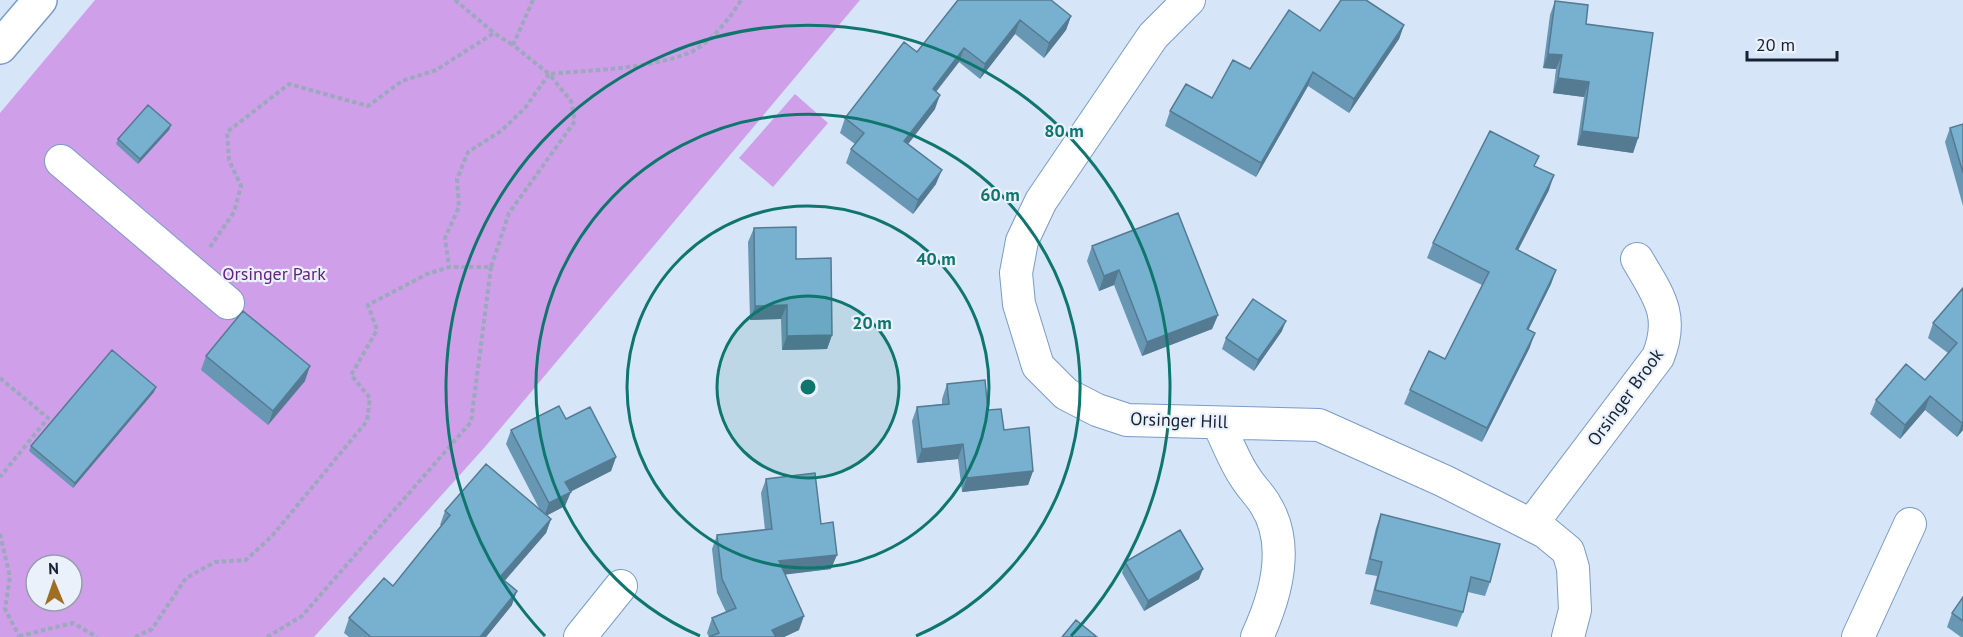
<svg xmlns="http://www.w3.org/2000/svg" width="1963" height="637" viewBox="0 0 1963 637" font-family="'PT Sans',sans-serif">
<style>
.green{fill:#d09fe9;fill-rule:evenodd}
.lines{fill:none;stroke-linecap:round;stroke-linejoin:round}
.minor-casing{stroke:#799cc7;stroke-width:34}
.major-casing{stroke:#799cc7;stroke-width:36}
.path{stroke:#9aa9bb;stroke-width:4;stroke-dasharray:4.5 3;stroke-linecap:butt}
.minor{stroke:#fff;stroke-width:32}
.major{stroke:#fff;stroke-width:33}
.wall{fill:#6797b3}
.shaded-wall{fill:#547b92}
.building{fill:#78b0d0;stroke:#547b92;stroke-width:1.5}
.ring{fill:none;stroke:#0f766e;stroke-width:3}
.labels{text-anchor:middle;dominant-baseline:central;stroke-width:4.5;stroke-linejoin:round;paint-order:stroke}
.park-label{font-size:18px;fill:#652181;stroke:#eaf1fb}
.street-label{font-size:18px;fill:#142232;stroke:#eaf1fb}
.centre{fill:#0f766e;stroke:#eaf1fb;stroke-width:3}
.ring-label{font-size:18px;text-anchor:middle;font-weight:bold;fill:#0f766e;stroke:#eaf1fb;stroke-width:4.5;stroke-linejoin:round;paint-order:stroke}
</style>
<rect width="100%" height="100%" fill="#d6e5f8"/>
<path class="green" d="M95 0H860L484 448 314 637H0V113ZM36 565H72V601H36Z
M795 94 828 123 773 187 739 158Z"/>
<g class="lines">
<defs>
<path id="minor" d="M1189 0 1153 36 1041 201 1022 241 1016 273 1019 304 1038 366 1066 394 1097 410 1127 420 1319 425 1444 481 1545 532 1568 551 1573 568 1575 610 1568 637
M61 161 228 303
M1218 423C1227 441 1234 461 1245 477 1251 487 1259 494 1265 504 1291 545 1276 596 1257 637
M1531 525 1658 357C1675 315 1658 295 1637 259
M580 637 621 586
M1858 637 1910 524"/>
<path id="major" d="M0 47 40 0"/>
</defs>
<use href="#minor" class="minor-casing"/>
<use href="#major" class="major-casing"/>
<path class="path" d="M455 0 494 33
M533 0 513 45 549 74C591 70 647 69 686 54 707 47 730 19 741 0
M210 247 234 212 241 186 229 160 227 132 289 84 368 106 402 81 436 70 494 33 513 45
M0 378 48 418 0 477
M0 534 10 577 5 609 19 636
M19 636 73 623 97 637
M135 637 152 629 186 578 215 562 246 560 272 536 367 421 370 398 351 375 377 330 368 305 427 274 449 267H491L509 213 575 121 571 101 549 74 525 108 501 131 468 152 457 179 459 207 445 238 449 267
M267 637 302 616 471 422 491 267"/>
<use href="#minor" class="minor"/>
<use href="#major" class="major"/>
</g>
<path class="wall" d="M958 0 1071 16 1066 30 1044 58 1015 34 980 79 959 62 936 92 935 109 908 144 936 184 913 214 846 163 851 149 855 144 840 133 845 118 917 52Z
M1555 1 1586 24 1638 138 1633 153 1577 145 1584 97 1553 93 1556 69 1543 68 1550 15Z
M1404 25 1399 39 1349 113 1308 86 1256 177 1165 126 1170 111 1212 98 1250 69 1320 31Z
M1963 124V206L1945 142 1950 128Z
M171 125 169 130 138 164 116 144 118 139Z
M1536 166 1549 190 1517 250 1556 270 1551 284 1528 330 1530 347 1482 442 1404 404 1410 390 1445 359 1482 285 1427 258 1433 243Z
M754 228 796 259 832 335 827 349 782 350 781 319 750 320 748 242Z
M1092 246 1218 315 1212 329 1142 356 1114 285 1099 291 1087 261Z
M1963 288V430L1957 437 1925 410 1900 439 1870 414 1876 400 1925 380 1948 353 1928 338 1933 323Z
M1282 331 1254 371 1222 349 1226 338Z
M206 356 305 381 268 425 201 370Z
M947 384 988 410 1004 430 1033 471 1028 485 962 492 958 459 917 463 912 421 917 407 942 404V399Z
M154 392 73 488 29 451 31 446Z
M566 419 616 457 611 471 570 492 565 506 547 515 551 519 546 533 504 581 512 605 486 637H349L344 633 349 618 393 586 442 526 440 525 445 511 540 510 506 444 511 430Z
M766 479 821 524 831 569 785 574 799 630 784 637H709L707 633 712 618 726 612 717 593 712 549 717 535 765 530 761 493Z
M1381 514 1490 582 1485 596 1468 592 1463 612 1457 627 1370 604 1377 576 1365 574 1376 528Z
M1125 562 1199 579 1144 611 1122 573Z
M1963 597V637H1961L1947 627 1952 613Z"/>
<path class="shaded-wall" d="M1071 16 1066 30 1044 58 1049 43Z
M1020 20 1015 34 980 79 985 64Z
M1404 25 1399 39 1349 113 1354 99Z
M964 48 959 62 927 103 933 89Z
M1548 54 1562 55 1556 69 1543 68Z
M1313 72 1308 86 1256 177 1261 163Z
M1558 78 1589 82 1584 97 1553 93Z
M940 95 935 109 899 156 904 141Z
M171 125 169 130 138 164 140 159Z
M1582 131 1638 138 1633 153 1577 145Z
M942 170 936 184 913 214 918 200Z
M1554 175 1549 190 1511 264 1516 249Z
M1119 270 1114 285 1099 291 1104 276Z
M1556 270 1551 284 1522 343 1527 329Z
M787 305 781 319 750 320 755 306Z
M1218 315 1212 329 1142 356 1147 342Z
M1286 321 1282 331 1254 371 1258 360Z
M1535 333 1530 347 1482 442 1487 428Z
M832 335 827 349 782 350 787 336Z
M310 366 305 381 268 425 273 411Z
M156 387 154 392 73 488 75 483Z
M1930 396 1925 410 1900 439 1905 425Z
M1963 422V430L1957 437 1962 423Z
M963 444 958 459 917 463 922 449Z
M616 457 611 471 560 497 565 482Z
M1033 471 1028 485 962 492 967 478Z
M571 492 565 506 544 517 549 503Z
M551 519 546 533 495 592 500 577Z
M837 555 831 569 774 576 779 561Z
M1203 569 1199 579 1144 611 1148 601Z
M517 591 512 605 486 637H480Z
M804 616 799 630 784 637H770L772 630Z"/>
<path class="building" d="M958 0H1051L1071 16 1049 43 1020 20 985 64 964 48 933 89 940 95 904 141 942 170 918 200 851 149 864 133 845 118 904 42 917 52Z
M1341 0H1366L1404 25 1354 99 1313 72 1261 163 1170 111 1186 84 1212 98 1233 60 1250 69 1289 10 1320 31Z
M1555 1 1588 5 1586 24 1653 33 1638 138 1582 131 1589 82 1558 78 1562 55 1548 54Z
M148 105 171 125 140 159 118 139Z
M1963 124V173L1950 128Z
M1490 131 1539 156 1534 166 1554 175 1516 249 1556 270 1527 329 1535 333 1487 428 1410 390 1429 351 1445 359 1489 272 1433 243Z
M1178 213 1218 315 1147 342 1119 270 1104 276 1092 246Z
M796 227V259L831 258 832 335 787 336V305L755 306 754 228Z
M1963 288V422L1962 423 1930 396 1905 425 1876 400 1906 364 1925 380 1957 343 1933 323Z
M1253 299 1286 321 1258 360 1226 338Z
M243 311 310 366 273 411 206 356Z
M112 350 156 387 75 483 31 446Z
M985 380 988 410 1001 409 1004 430 1029 427 1033 471 967 478 963 444 922 449 917 407 949 404 947 384Z
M559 406 566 419 590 407 616 457 565 482 571 492 549 503 511 430Z
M486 464 551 519 500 577 517 591 480 637H371L349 618 384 578 393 586 450 515 445 511Z
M815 473 821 524 833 522 837 555 779 561 804 616 772 630 776 637H709L719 633 712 618 736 608 722 579 717 535 772 529 766 479Z
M1381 514 1500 544 1490 582 1471 577 1463 612 1375 590 1382 562 1370 559Z
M1180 530 1203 569 1148 601 1125 562Z
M1963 597V621L1952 613Z
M1076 620 1097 637H1062Z"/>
<circle cx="808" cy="387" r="91" fill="#0f766e" fill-opacity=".12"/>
<g class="ring">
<circle cx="808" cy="387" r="91"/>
<circle cx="808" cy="387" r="181"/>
<path d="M700 636A272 272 0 1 1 916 636"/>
<path d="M545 636A362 362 0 1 1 1071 636"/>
</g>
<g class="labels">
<g class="park-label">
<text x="274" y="273">Orsinger Park</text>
</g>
<g class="street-label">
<text transform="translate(1625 397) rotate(-54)">Orsinger Brook</text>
<text transform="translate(1179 420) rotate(2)">Orsinger Hill</text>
</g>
</g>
<circle cx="808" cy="387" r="9" class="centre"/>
<g class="ring-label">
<text x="1064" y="137">80 m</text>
<text x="1000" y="201">60 m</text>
<text x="936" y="265">40 m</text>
<text x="872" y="329">20 m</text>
</g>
<g transform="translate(54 583) rotate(358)"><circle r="28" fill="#eaf1fb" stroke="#949eab" stroke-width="1.5"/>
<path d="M0-4.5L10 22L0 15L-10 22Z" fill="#9f6e22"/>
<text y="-9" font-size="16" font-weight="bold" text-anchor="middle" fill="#142232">N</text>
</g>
<path d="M1747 51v9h90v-9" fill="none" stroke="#142232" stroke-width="3"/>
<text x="1756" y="51" font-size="18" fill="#142232" stroke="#eaf1fb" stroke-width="4.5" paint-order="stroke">20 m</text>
</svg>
